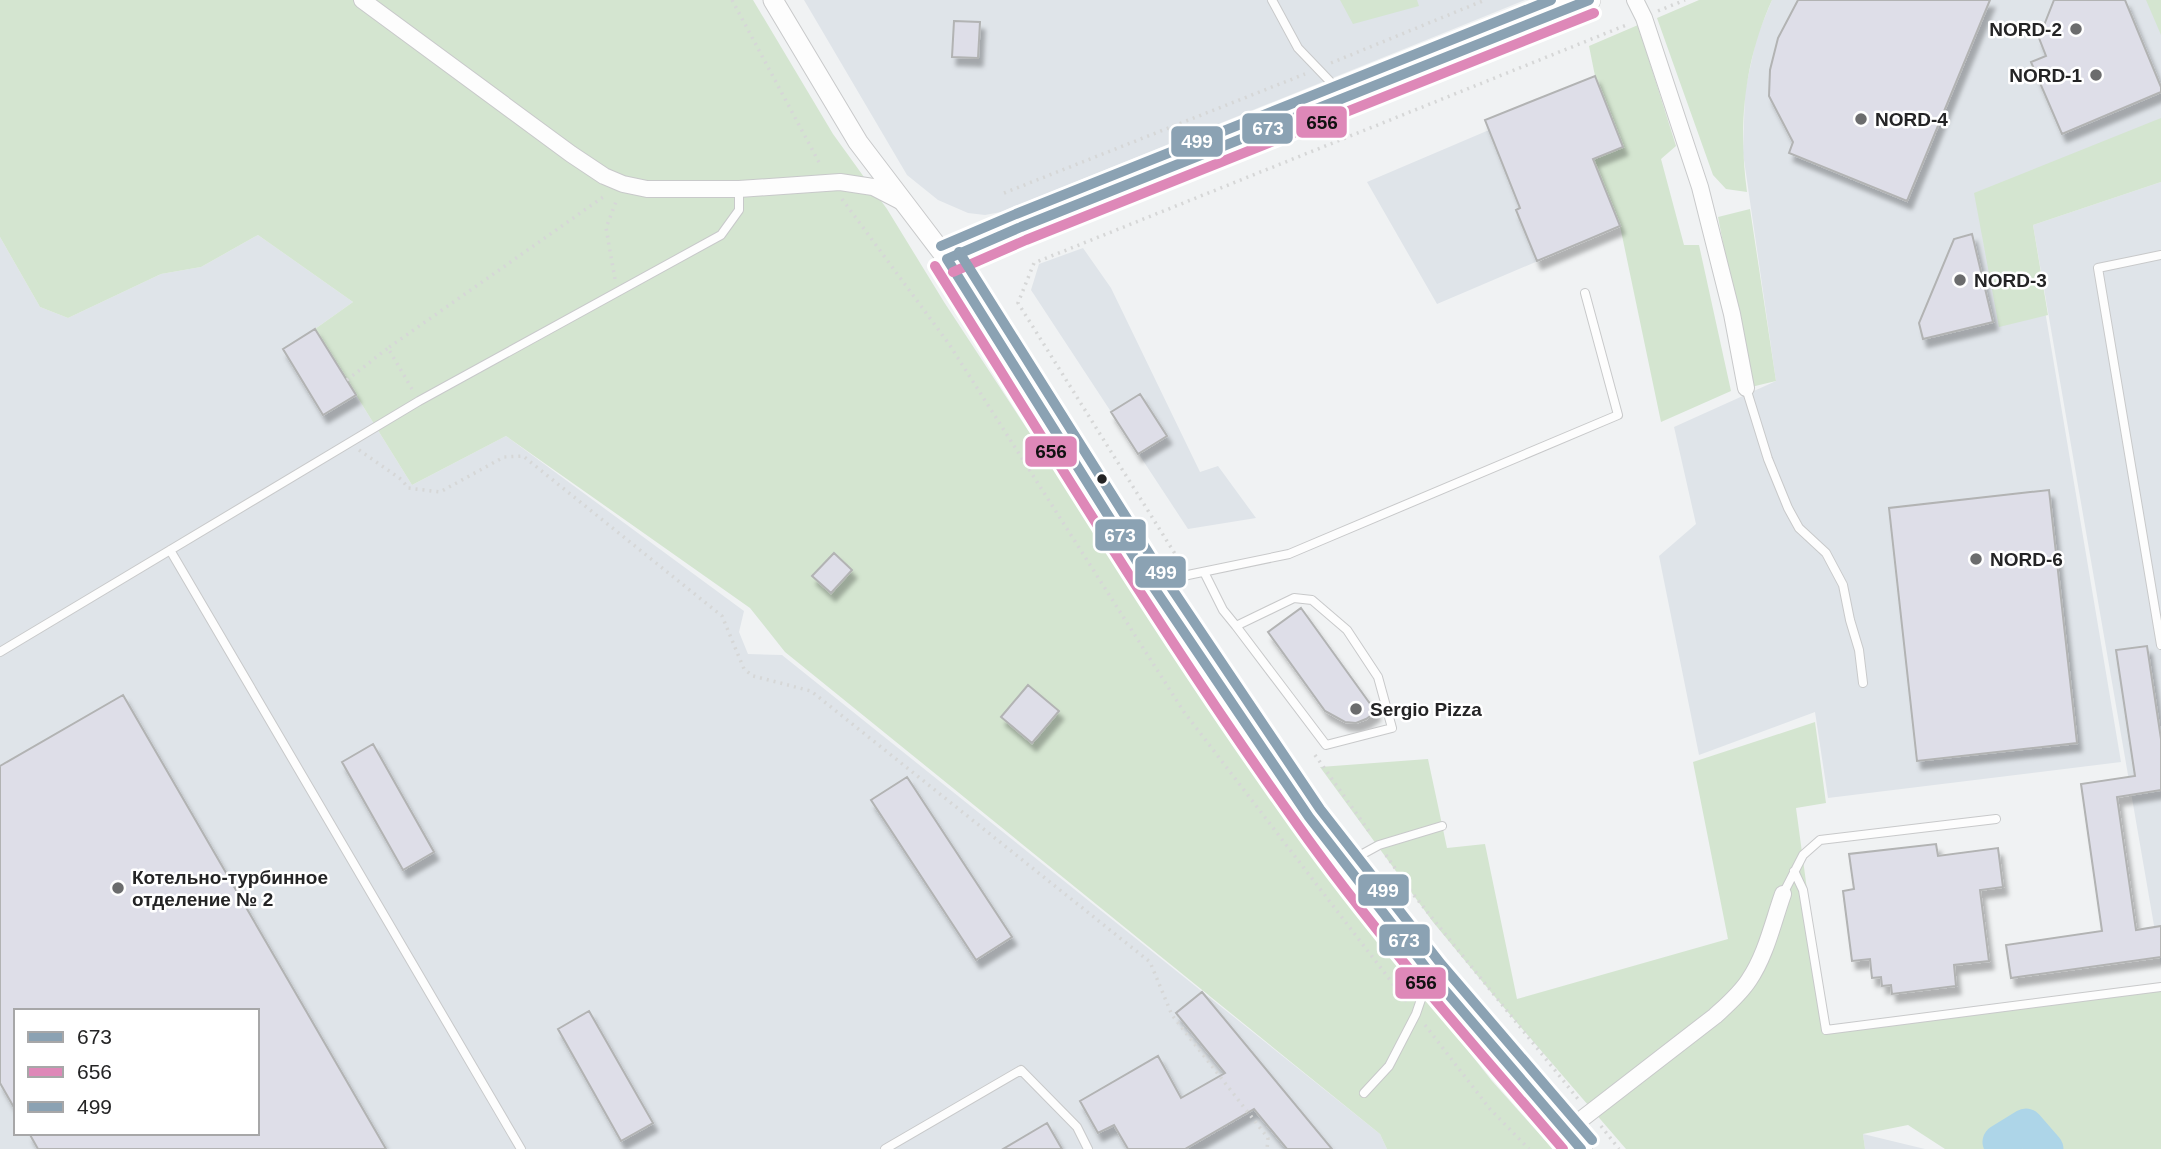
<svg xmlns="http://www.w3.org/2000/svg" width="2161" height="1149" viewBox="0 0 2161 1149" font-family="Arial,sans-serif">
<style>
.built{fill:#dfe4e9;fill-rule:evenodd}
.green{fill:#d4e5d0}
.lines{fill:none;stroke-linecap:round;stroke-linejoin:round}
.river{stroke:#add5e8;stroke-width:35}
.building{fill:#dedee8;stroke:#b2b3b3;stroke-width:2;filter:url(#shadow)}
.service-casing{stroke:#c8c9ca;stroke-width:10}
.minor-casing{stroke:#c8c9ca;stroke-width:18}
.tertiary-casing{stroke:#c8c9ca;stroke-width:21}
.secondary-casing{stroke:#c8c9ca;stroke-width:24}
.path{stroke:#d6d7d7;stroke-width:3.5;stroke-dasharray:2 5;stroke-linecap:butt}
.service{stroke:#fdfdfd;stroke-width:8}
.minor{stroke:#fdfdfd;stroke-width:16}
.tertiary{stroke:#fdfdfd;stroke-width:19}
.secondary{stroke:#fdfdfd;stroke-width:23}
.bus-1-casing{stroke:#fff;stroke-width:16}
.bus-2-casing{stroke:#fff;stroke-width:16}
.bus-3-casing{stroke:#fff;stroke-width:16}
.bus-1{stroke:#8ba2b3;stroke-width:10}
.bus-2{stroke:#de88b8;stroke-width:10}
.bus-3{stroke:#8ba2b3;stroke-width:10}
.poi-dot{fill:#6b6c6d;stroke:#fff;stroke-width:2.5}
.bus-dot{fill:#242425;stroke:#fff;stroke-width:2.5}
.labels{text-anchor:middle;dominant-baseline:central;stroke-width:5;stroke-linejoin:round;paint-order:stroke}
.poi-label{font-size:19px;font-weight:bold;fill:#242425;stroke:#fff;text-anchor:start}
.line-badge{stroke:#fff;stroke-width:2.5}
.badge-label{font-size:19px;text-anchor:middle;font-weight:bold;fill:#fff}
.pale-badge-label{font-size:19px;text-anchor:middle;font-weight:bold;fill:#111}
</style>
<defs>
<filter id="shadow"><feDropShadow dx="4.5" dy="8" stdDeviation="2" flood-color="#0004"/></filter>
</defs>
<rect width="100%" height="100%" fill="#f0f2f3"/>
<path class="built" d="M804 0H1525L1001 212 985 215 968 213 938 200 907 175Z
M1772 0H2161V162L2023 180 2121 762 1828 798 1815 712 1699 755 1659 556 1696 524 1674 427 1776 381 1743 153 1745 91 1757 36Z
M1595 76 1623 147 1599 175 1620 226 1437 304 1367 182 1489 130 1485 120Z
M2161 182V966L2033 225Z
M258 235 353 302 315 329 412 485 506 436 744 611 739 632 748 654 782 655 1380 1134 1387 1149H0V237L40 307 68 318 161 274 201 267ZM16 1011H257V1133H16Z
M1083 248 1111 288 1200 472 1218 466 1256 518 1188 529 1031 290 1039 264Z
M1863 1134 1925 1149H1865Z"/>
<path class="green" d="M0 0H753L833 134 887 209 944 302 1213 713 1281 810 1356 908 1492 1081 1553 1149H1387L1380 1134 785 652 750 608 506 436 412 485 315 329 353 302 258 235 201 267 161 274 68 318 40 307 0 237Z
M1340 0H1417L1419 6 1353 24Z
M1699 0H1772C1744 62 1738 125 1747 192L1726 189 1713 175 1657 18Z
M2146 0H2161V35Z
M1638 25 1676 146 1661 159 1684 245H1699L1731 391 1661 422 1620 226 1593 159 1623 147 1595 76 1589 46Z
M2161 118V182L2033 225 2048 315 1999 327 1974 193Z
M1750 209 1776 381 1751 387 1718 217Z
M1815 722 1826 803 1796 808 1826 1030 2161 987V1149H1945L1908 1125 1863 1134 1865 1149H1626L1500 1003 1433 922 1320 767 1428 759 1447 848 1485 844 1517 999 1728 939 1693 762Z"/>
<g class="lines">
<path class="river" d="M2000 1142 2026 1126 2046 1149"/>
</g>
<path class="building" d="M1798 0H1990L1907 201 1789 153 1793 142 1769 96 1770 70 1778 38Z
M2054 0H2125L2161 87V92L2062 134 2031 62 2046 56 2039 38Z
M954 21 980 22 978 58 952 57Z
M1595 76 1623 147 1593 159 1620 226 1537 261 1516 210 1520 208 1485 120Z
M1972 234 1993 322 1923 339 1919 323 1954 239Z
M315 329 356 395 323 415 283 349Z
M1140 394 1167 436 1138 454 1111 412Z
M2049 490 2077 743 1917 761 1889 508Z
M834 553 852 570 831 593 812 576Z
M1301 608 1376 712 1366 719 1356 723 1345 722 1325 711 1268 632Z
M2147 646 2161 739V790L2117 797 2136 930 2161 926V957L2011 978 2006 945 2102 931 2081 784 2135 776 2116 650Z
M1028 685 1059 711 1032 743 1001 717Z
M123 695 386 1149H38L29 1133H257V1011H16V1111L0 1083V766Z
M373 744 434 852 403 870 342 762Z
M907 777 1012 937 976 960 871 800Z
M1936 844 1938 856 1998 848 2003 887 1980 890 1989 961 1954 965 1956 986 1892 994 1891 985 1882 986 1881 977 1872 978 1870 959 1852 961 1843 891 1854 889 1849 854Z
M1202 992 1332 1149H1287L1254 1109 1185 1149H1128L1114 1125 1098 1133 1080 1101 1158 1056 1181 1098 1225 1073 1176 1013Z
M589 1011 653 1123 621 1141 558 1029Z
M1047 1123 1062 1149H1003Z"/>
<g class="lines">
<defs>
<path id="service" d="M1272 0 1298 48 1343 95
M2161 255 2098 268 2161 645
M1746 388 1768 459 1788 508 1799 528 1826 553 1843 585 1850 620 1859 650 1863 683
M170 550 521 1149
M1204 572 1223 610 1236 626 1326 745 1392 728 1378 677 1347 630 1312 600 1294 598 1236 626
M1158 589 1188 575 1289 554 1618 415 1585 293
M0 652 419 401 721 235 739 210V189
M1348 862 1379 845 1442 826
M1794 871 1803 890 1826 1030 2161 987
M1783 894 1803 855 1820 840 1996 819
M1364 1093 1389 1066 1416 1014 1429 976
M885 1149 1021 1070 1077 1127 1088 1149"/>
<path id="minor" d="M362 0 571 154 604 176 623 184 647 189H739L840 182 873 187 902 202
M1635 0 1644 18 1700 187 1732 314 1746 388
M1565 1132 1715 1016C1727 1005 1740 994 1749 980 1766 955 1773 922 1783 894"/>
<path id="tertiary" d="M773 0 858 142 947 259"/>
<path id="secondary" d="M1581 1149 1430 973 1309 817 1148 579 947 259 1021 227 1589 0"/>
</defs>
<use href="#service" class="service-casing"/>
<use href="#minor" class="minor-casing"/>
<use href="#tertiary" class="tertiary-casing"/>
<use href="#secondary" class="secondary-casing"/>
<path class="path" d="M732 0 821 166
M1658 11 1685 0
M1331 63 1485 0
M1004 193 1305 74
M842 199 949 344 1184 712 1407 1002
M615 279 606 228 617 199
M347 380 388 348
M412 389 388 348 606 195
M359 450 402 480 408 488 440 492 504 457 523 456 722 616 744 669 753 676 811 691 1150 962 1172 1015 1268 1138 1267 1149
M1182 565 1018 303 1034 263 1629 24
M1315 755 1371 834
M1386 855 1413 894 1578 1099
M1425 1025 1490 1109 1529 1149
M1601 1126 1619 1149"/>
<use href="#service" class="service"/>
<use href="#minor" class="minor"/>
<use href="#tertiary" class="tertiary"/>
<use href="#secondary" class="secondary"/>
<defs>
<path id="bus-1" d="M947 259 1148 579 1309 817 1430 973 1581 1149
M947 259 1021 227 1589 0"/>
<path id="bus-2" d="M935 266C1053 454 1168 644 1297 824 1378 938 1472 1043 1563 1149
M953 272 1026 240 1594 13"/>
<path id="bus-3" d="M941 246 1016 214 1551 0
M959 252 1160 571 1320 809 1441 964 1592 1140"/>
</defs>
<use href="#bus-1" class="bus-1-casing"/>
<use href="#bus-2" class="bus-2-casing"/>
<use href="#bus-3" class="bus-3-casing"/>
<use href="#bus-1" class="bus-1"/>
<use href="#bus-2" class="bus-2"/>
<use href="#bus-3" class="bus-3"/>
</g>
<g class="poi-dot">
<circle cx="2076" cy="29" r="7"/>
<circle cx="2096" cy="75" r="7"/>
<circle cx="1861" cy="119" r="7"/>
<circle cx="1960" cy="280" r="7"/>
<circle cx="1976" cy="559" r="7"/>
<circle cx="1356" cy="709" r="7"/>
<circle cx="118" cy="888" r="7"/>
</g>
<circle class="bus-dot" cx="1102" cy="479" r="6"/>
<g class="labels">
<g class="poi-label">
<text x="2062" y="29" text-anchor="end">NORD-2</text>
<text x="2082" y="75" text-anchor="end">NORD-1</text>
<text x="1875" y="119">NORD-4</text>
<text x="1974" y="280">NORD-3</text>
<text x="1990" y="559">NORD-6</text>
<text x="1370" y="709">Sergio Pizza</text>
<text x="132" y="877">Котельно-турбинное<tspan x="132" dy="22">отделение № 2</tspan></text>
</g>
</g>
<g class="line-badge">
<rect x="1295" y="105" width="53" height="34" rx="7" fill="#de88b8"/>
<rect x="1241" y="112" width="53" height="33" rx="7" fill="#8ba2b3"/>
<rect x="1170" y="125" width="54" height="33" rx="7" fill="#8ba2b3"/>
<rect x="1024" y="435" width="54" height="33" rx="7" fill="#de88b8"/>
<rect x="1094" y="518" width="53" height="34" rx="7" fill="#8ba2b3"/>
<rect x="1134" y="555" width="53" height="34" rx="7" fill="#8ba2b3"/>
<rect x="1357" y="873" width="53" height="34" rx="7" fill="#8ba2b3"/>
<rect x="1378" y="923" width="53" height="34" rx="7" fill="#8ba2b3"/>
<rect x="1394" y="966" width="53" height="34" rx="7" fill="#de88b8"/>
</g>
<g class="badge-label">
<text x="1268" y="135">673</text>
<text x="1197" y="148">499</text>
<text x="1120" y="542">673</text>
<text x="1161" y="579">499</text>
<text x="1383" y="897">499</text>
<text x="1404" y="947">673</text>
</g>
<g class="pale-badge-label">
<text x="1322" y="129">656</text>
<text x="1051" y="458">656</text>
<text x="1421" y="989">656</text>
</g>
<rect x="14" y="1009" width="245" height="126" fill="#ffffff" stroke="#a7a7a8" stroke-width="2"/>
<rect x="28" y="1032" width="35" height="10" fill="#8ba2b3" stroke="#a7a7a8" stroke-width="2"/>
<text x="77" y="1044" font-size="21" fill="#242425">673</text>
<rect x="28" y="1067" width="35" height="10" fill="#de88b8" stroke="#a7a7a8" stroke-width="2"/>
<text x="77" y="1079" font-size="21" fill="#242425">656</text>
<rect x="28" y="1102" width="35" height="10" fill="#8ba2b3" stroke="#a7a7a8" stroke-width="2"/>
<text x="77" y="1114" font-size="21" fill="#242425">499</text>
</svg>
